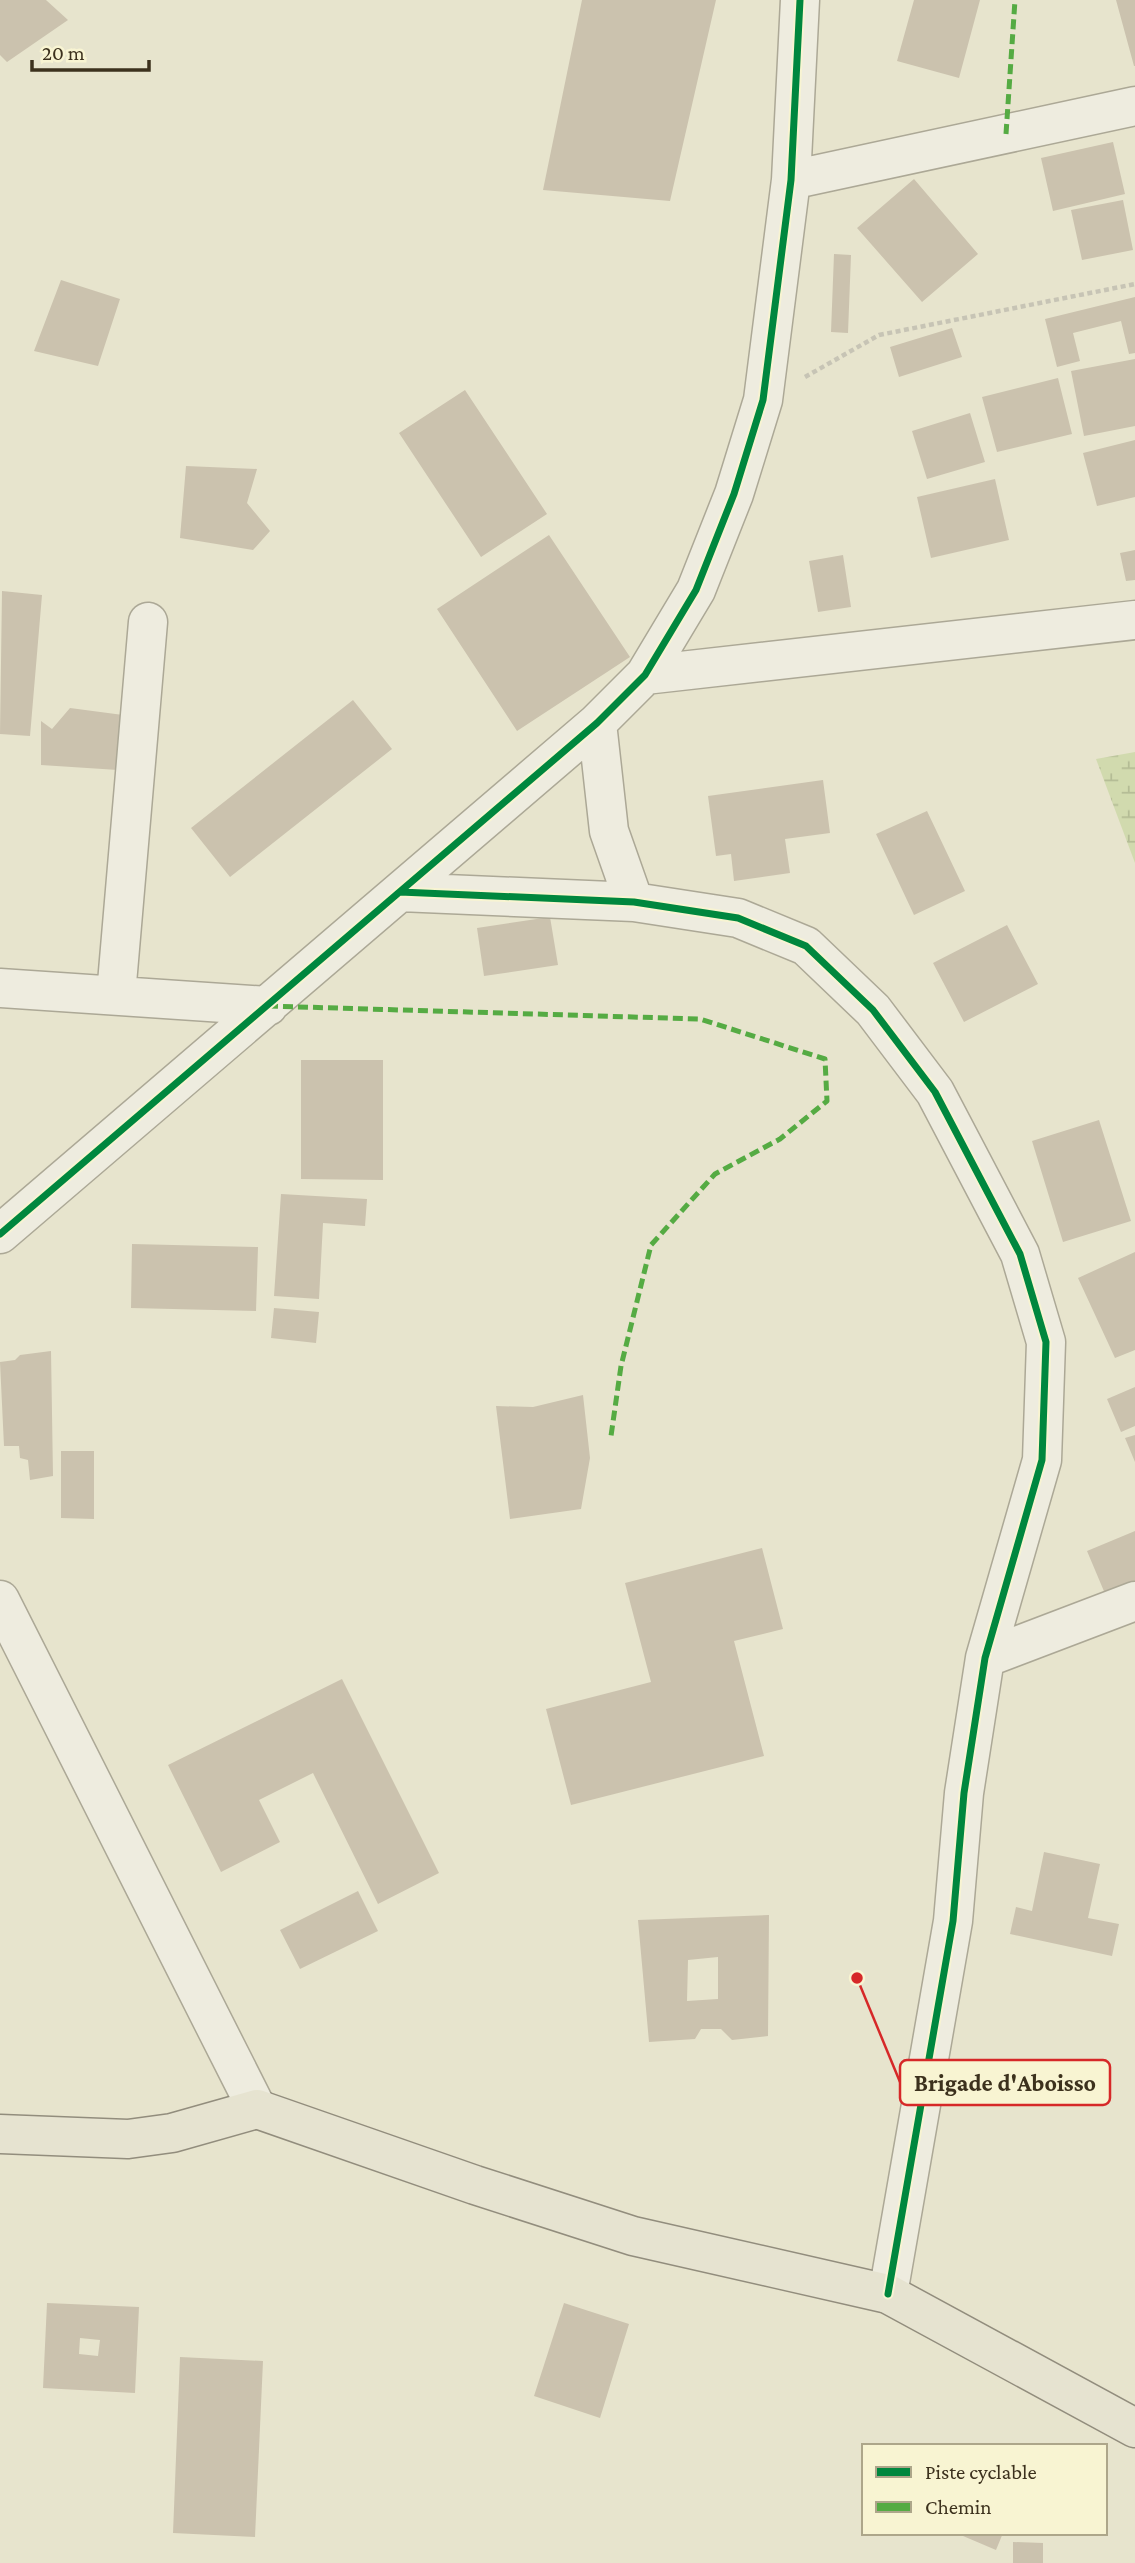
<svg xmlns="http://www.w3.org/2000/svg" width="1135" height="2563" viewBox="0 0 1135 2563" font-family="'Crimson Pro',serif">
<style>
.wetland{fill:url(#wetland-marsh)}
.building{fill:#cbc2ae;fill-rule:evenodd}
.lines{fill:none;stroke-linecap:round;stroke-linejoin:round}
.minor-casing{stroke:#aca896;stroke-width:41}
.major-casing{stroke:#928d7d;stroke-width:41}
.path{stroke:#c7c4b5;stroke-width:4.5;stroke-dasharray:5 3.5;stroke-linecap:butt}
.minor{stroke:#eeecdf;stroke-width:38}
.major{stroke:#e6e3d0;stroke-width:38}
.quiet{stroke:#55ab43;stroke-width:5;stroke-dasharray:10 5;stroke-linecap:butt}
.cycleway-casing{stroke:#f8f4d2;stroke-width:11}
.cycleway{stroke:#00873e;stroke-width:7}
.leader{fill:none;stroke:#d62828;stroke-width:2.5}
.callout-dot{fill:#d62828;stroke:#f8f4d2;stroke-width:2.5}
.callout{fill:#f8f4d2;stroke:#d62828;stroke-width:2.5}
.callout-label{font-size:24px;text-anchor:middle;font-weight:bold;fill:#3c311d}
</style>
<defs>
<pattern id="wetland-marsh" width="20" height="14" patternUnits="userSpaceOnUse" patternTransform="scale(1.75)"><rect width="20" height="14" fill="#d1daae"/><path d="M1 5h8M5 5V1M11 12h8M15 12V8" fill="none" stroke="#b4bc95"/></pattern>
</defs>
<rect width="100%" height="100%" fill="#e7e4cd"/>
<path class="wetland" d="M1135 752V863L1096 759Z"/>
<path class="building" d="M0 0H46L68 20 7 62 0 55Z
M582 0H716L670 201 543 190Z
M914 0H980L959 78 897 61Z
M1116 0H1135V66H1134Z
M1113 142 1125 194 1053 211 1041 158Z
M914 179 978 254 922 302 857 228Z
M1123 200 1133 250 1082 260 1071 210Z
M834 254 851 255 848 333 831 332Z
M61 280 120 299 98 366 34 351Z
M1135 297V353L1129 354 1121 321 1073 333 1080 361 1057 367 1045 319Z
M952 328 962 357 899 377 890 347Z
M1135 359V426L1084 436 1071 371Z
M1058 378 1072 434 997 452 982 397Z
M465 390 547 514 481 557 399 433Z
M970 413 985 462 927 479 912 431Z
M1135 440V497L1097 506 1083 453Z
M186 466 257 469 247 503 270 531 253 550 180 538Z
M995 479 1009 540 931 558 917 497Z
M549 535 630 657 517 731 437 609Z
M1135 550V580L1126 581 1120 553Z
M843 555 851 607 818 612 809 561Z
M2 591 42 595 30 736 0 734Z
M353 700 392 749 230 877 191 828Z
M70 708 123 715 118 770 41 765V721L52 729Z
M823 780 830 833 785 839 790 873 734 881 731 854 716 856 708 796Z
M927 811 965 891 914 915 876 834Z
M550 917 558 965 484 976 477 928Z
M1007 925 1038 984 964 1022 933 963Z
M301 1060H383V1180L301 1179Z
M1099 1120 1131 1221 1063 1242 1032 1141Z
M281 1194 367 1199 365 1226 323 1223 319 1299 274 1296Z
M132 1244 258 1247 256 1311 131 1308Z
M1135 1252V1350L1115 1358 1078 1278Z
M274 1308 319 1312 316 1343 271 1338Z
M51 1351 53 1476 30 1480 28 1460 20 1458 19 1446H4L0 1362 15 1360 20 1355Z
M1135 1387V1426L1121 1432 1107 1399Z
M583 1395 590 1458 581 1509 510 1519 496 1406 533 1407Z
M1135 1435V1462L1125 1438Z
M61 1451H94V1519L61 1518Z
M1135 1531V1584L1106 1596 1087 1551Z
M762 1548 783 1629 734 1641 764 1756 571 1805 546 1709 651 1682 625 1583Z
M342 1679 439 1873 378 1904 313 1773 259 1800 280 1842 221 1872 168 1765Z
M1044 1852 1100 1864 1088 1918 1119 1924 1112 1956 1010 1934 1016 1907 1032 1911Z
M358 1891 378 1931 300 1969 280 1930Z
M769 1915 768 2036 732 2040 721 2029H701L695 2039 649 2042 638 1920ZM718 1957V1999L687 2001 688 1960Z
M47 2303 139 2307 135 2393 43 2388ZM80 2338 100 2340 98 2356 79 2354Z
M564 2303 629 2324 600 2418 534 2396Z
M180 2357 263 2361 255 2537 173 2533Z
M956 2533H1003L996 2550Z
M1013 2542 1043 2543V2563H1013Z"/>
<g class="lines">
<defs>
<path id="minor" d="M791 180 1135 106
M645 675 1135 620
M597 723 609 831 634 902
M400 892 634 902 738 918 806 946 873 1010 935 1092 1020 1254 1046 1342 1042 1460 985 1658 964 1793 953 1921 888 2294
M0 988 268 1006
M116 995 148 622
M0 1234 597 723 645 675 696 590 734 494 763 400 791 180 800 0
M0 1600 257 2109
M985 1658 1135 1601"/>
<path id="major" d="M0 2134 128 2139 172 2133 257 2109 475 2185 633 2236 888 2294 1135 2428"/>
</defs>
<use href="#minor" class="minor-casing"/>
<use href="#major" class="major-casing"/>
<path class="path" d="M805 377 879 335 1135 284"/>
<use href="#minor" class="minor"/>
<use href="#major" class="major"/>
<path class="quiet" d="M1006 134 1015 0
M268 1006 700 1019 825 1059 827 1101 780 1139 715 1174 651 1245 621 1366 611 1436"/>
<defs>
<path id="cycleway" d="M400 892 634 902 738 918 806 946 873 1010 935 1092 1020 1254 1046 1342 1042 1460 985 1658 964 1793 953 1921 888 2294
M0 1234 597 723 645 675 696 590 734 494 763 400 791 180 800 0"/>
</defs>
<use href="#cycleway" class="cycleway-casing"/>
<use href="#cycleway" class="cycleway"/>
</g>
<path class="leader" d="M857 1978L900 2082"/>
<circle class="callout-dot" cx="857" cy="1978" r="7"/>
<rect class="callout" x="900" y="2060" width="210" height="45" rx="7"/>
<g class="callout-label">
<text x="1005" y="2091">Brigade d'Aboisso</text>
</g>
<rect x="862" y="2444" width="245" height="91" fill="#f8f4d2" stroke="#ada68a" stroke-width="2"/>
<rect x="876" y="2467" width="35" height="10" fill="#00873e" stroke="#ada68a" stroke-width="2"/>
<text x="925" y="2479" font-size="21" fill="#3c311d">Piste cyclable</text>
<rect x="876" y="2502" width="35" height="10" fill="#55ab43" stroke="#ada68a" stroke-width="2"/>
<text x="925" y="2514" font-size="21" fill="#3c311d">Chemin</text>
<path d="M32 60v10h117v-10" fill="none" stroke="#3c311d" stroke-width="3.5"/>
<text x="42" y="60" font-size="21" fill="#3c311d" stroke="#f8f4d2" stroke-width="5" paint-order="stroke">20 m</text>
</svg>
